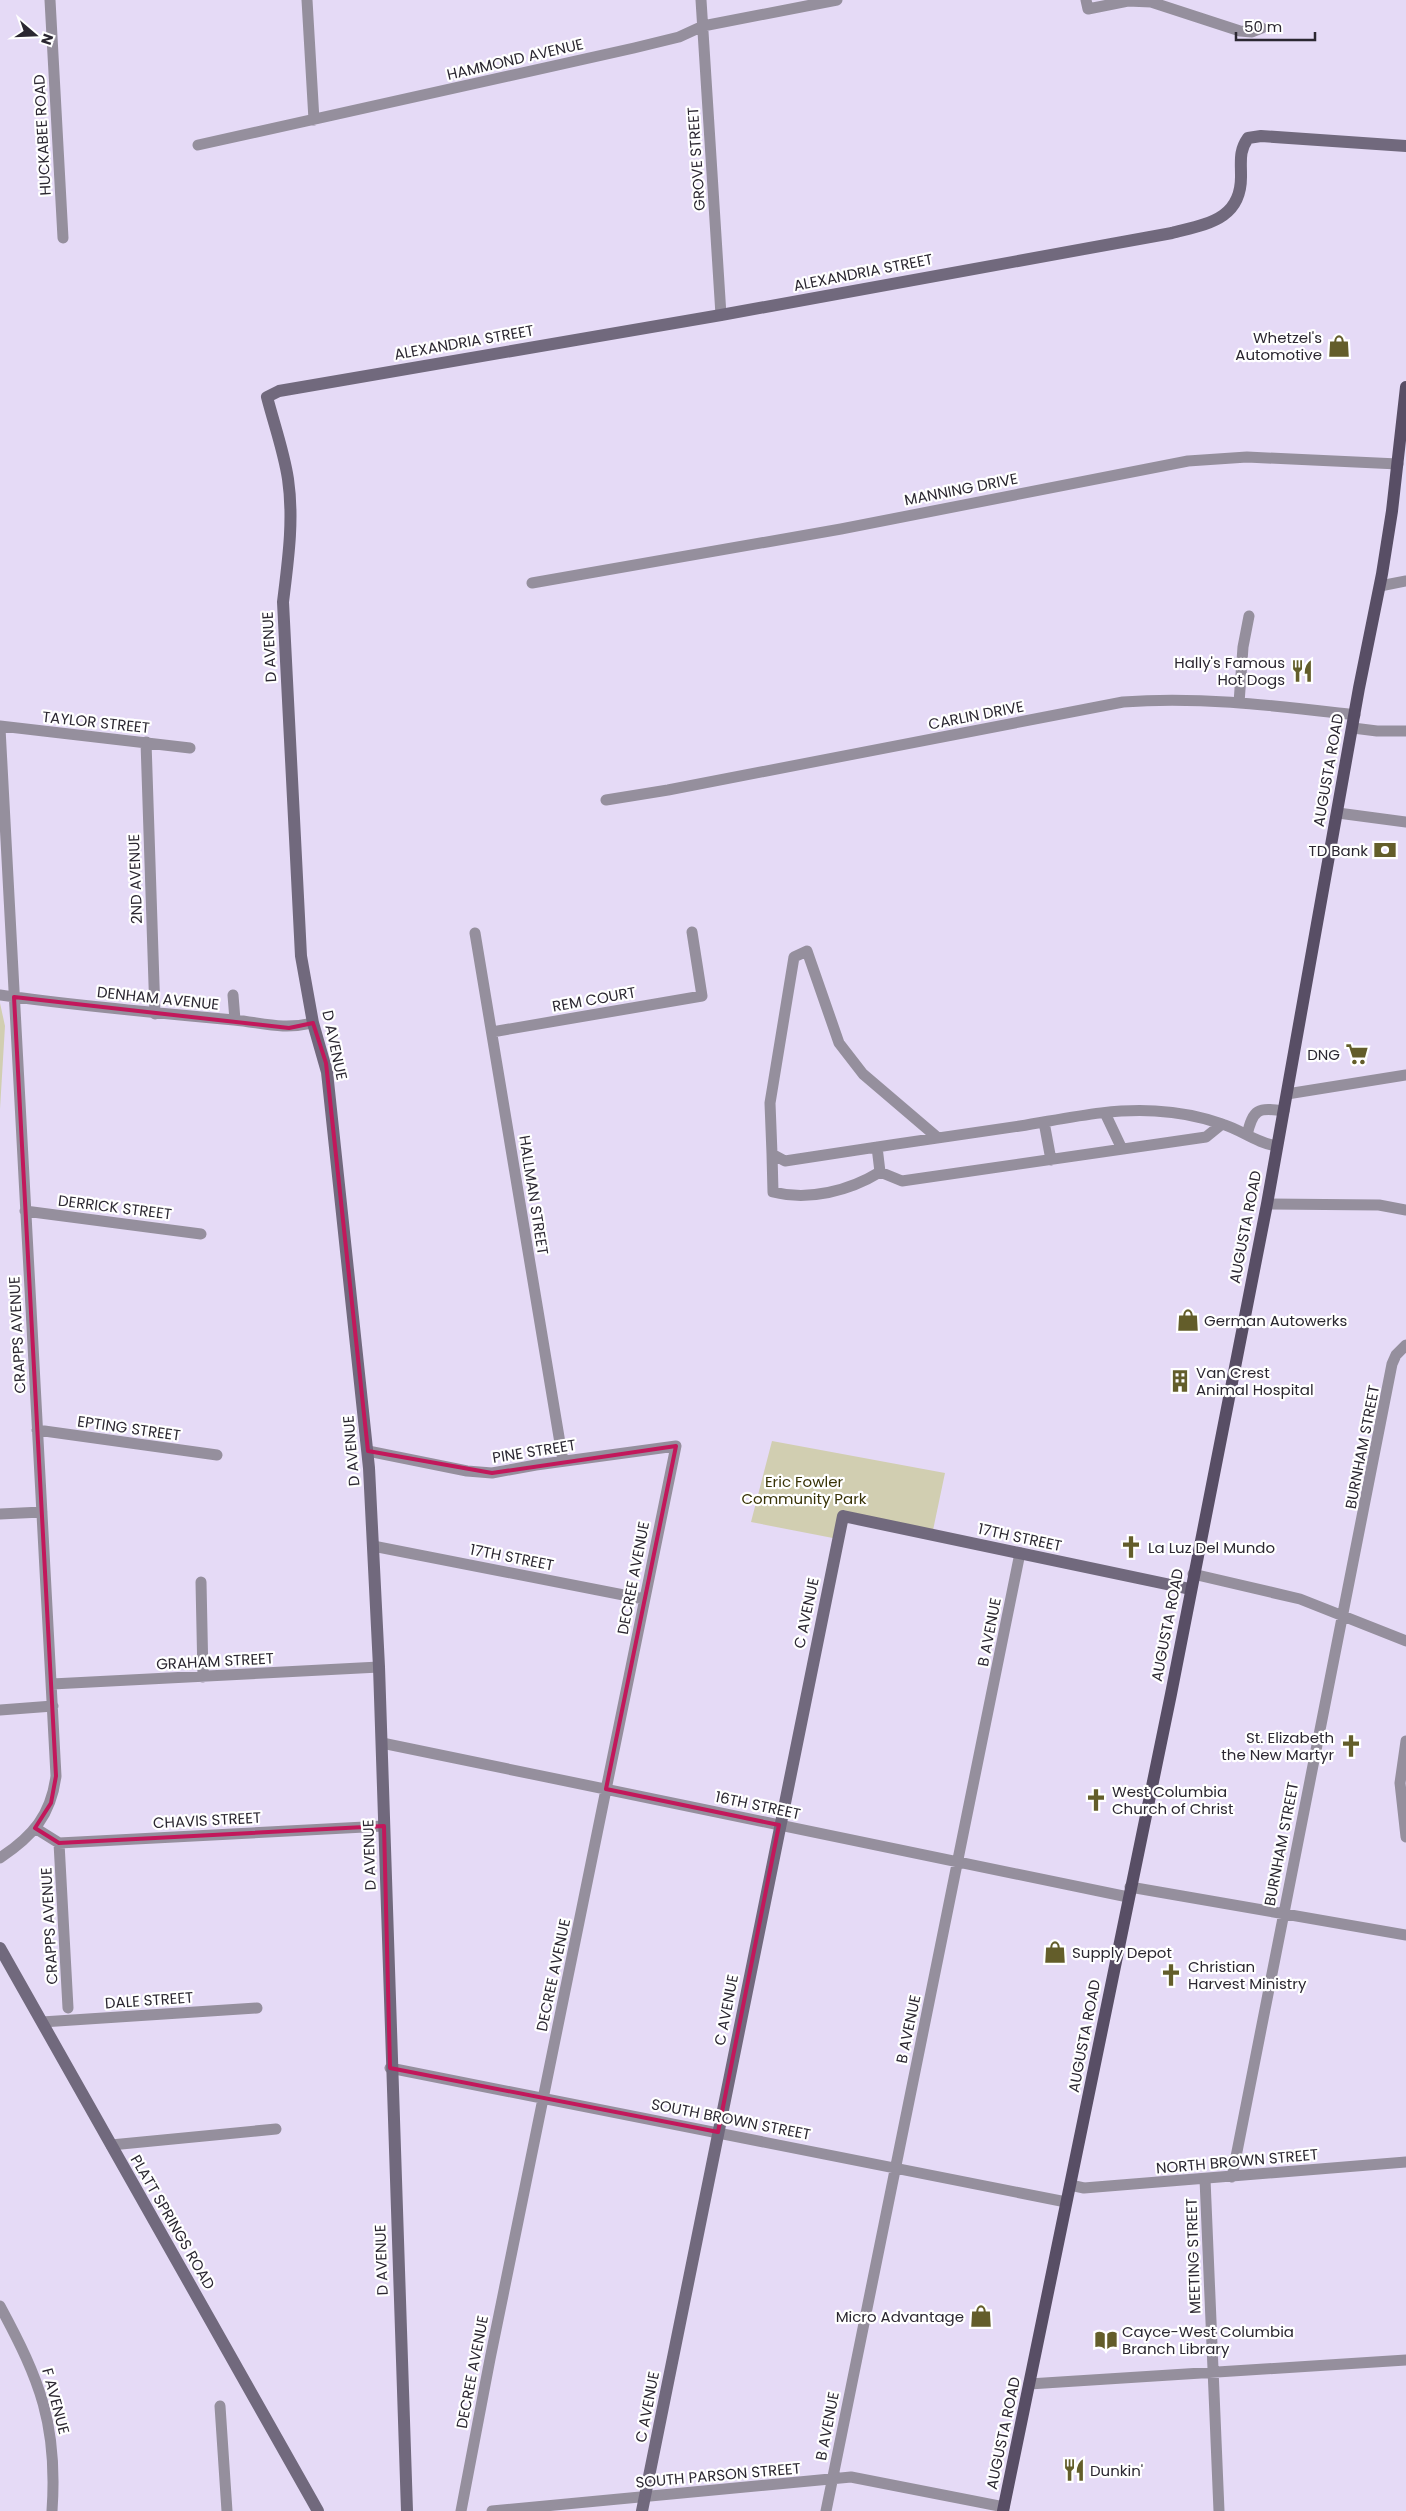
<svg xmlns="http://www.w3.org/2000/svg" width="1406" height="2511" viewBox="0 0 1406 2511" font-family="Poppins,sans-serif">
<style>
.green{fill:#d1ceb1}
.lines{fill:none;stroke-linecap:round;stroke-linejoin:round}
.street{stroke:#958f9d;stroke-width:11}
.secondary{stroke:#71697d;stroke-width:12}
.primary{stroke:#584e65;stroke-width:12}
.marked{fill:none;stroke:#c2185b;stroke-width:4;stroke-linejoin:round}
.labels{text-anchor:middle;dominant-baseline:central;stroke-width:4.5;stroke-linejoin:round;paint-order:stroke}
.street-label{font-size:15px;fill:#2b2731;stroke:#fff}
.poi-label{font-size:15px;fill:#2b2731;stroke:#fff;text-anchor:start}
.park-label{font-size:15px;fill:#383307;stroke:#fff}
</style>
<rect width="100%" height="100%" fill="#e5daf6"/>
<path class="green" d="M0 1003 5 1026 0 1109Z
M772 1441 945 1473 932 1535 843 1516 838 1539 751 1522Z"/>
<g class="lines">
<path class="street" d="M50 0 63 238
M307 0 314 120
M701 0 721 315
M1086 0 1088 9 1128 1 1151 2 1240 31 1252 32 1262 28
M198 145 634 48 679 37 703 26 837 0
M532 583 841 529 1188 461 1247 457 1398 464
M1380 586 1406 581
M1239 703 1243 647 1249 616
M0 726 190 748
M0 728 56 1776C51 1815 33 1836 0 1858
M1353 728 1377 731H1406
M146 742 155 1014
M606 800 668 790 1123 702C1201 696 1277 706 1355 715
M1338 813 1406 822
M475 933 563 1461
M0 995C78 1006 156 1013 234 1020 264 1023 282 1030 313 1023
M233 995 235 1020
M492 1032 702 996 692 932
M1287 1094 1406 1075
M1105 1113 1122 1149
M1044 1122 1051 1160
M1247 1135C1253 1109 1258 1107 1284 1111
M938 1138 863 1074 839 1043 807 951 794 957 770 1103 772 1154 785 1161C863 1149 942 1137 1020 1126 1064 1119 1110 1108 1155 1111 1176 1112 1202 1117 1222 1124 1242 1130 1256 1143 1277 1146
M877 1147 880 1172
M772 1154 773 1192C809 1201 849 1191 880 1172L902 1181 1206 1137 1222 1124
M1267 1204 1379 1205 1406 1210
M25 1211 201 1234
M37 1430 217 1455
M368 1451 467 1471 492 1473 536 1465 676 1446 490 2359 461 2511
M0 1514 42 1512
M373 1546 644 1599
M1193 1574 1300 1599 1406 1641
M201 1582 203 1677
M52 1684 379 1667
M0 1710 53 1706
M1406 1741 1400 1783 1406 1837
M382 1743 1128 1897
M35 1828 59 1843 384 1826
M59 1843 68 2008
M1130 1887 1406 1935
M42 2022 257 2008
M390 2068 1066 2202
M111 2145 276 2129
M1232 2177 1392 1364 1396 1355 1406 1345
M1205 2179 1219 2511
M1070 2185 1084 2188 1406 2162
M0 2306C40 2380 58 2425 52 2511
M1029 2384 1406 2360
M220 2406 227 2511
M492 2511 851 2477 1004 2507
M826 2511 1020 1553"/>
<path class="secondary" d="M0 1948 318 2511
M407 2511 379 1667 369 1468 327 1072 313 1023 301 956 283 602C288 561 294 520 288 479 284 452 274 424 267 397L279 391 721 315 1172 233C1206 224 1242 220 1241 175 1241 160 1239 151 1248 138L1261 136 1406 146
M642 2511 843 1516 1190 1589"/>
<path class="primary" d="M1003 2511 1171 1694 1267 1204 1359 688 1382 574 1392 511 1406 387"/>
</g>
<path class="marked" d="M14 997 289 1028 313 1023 326 1063 368 1451 492 1473 676 1446 606 1789 779 1825 718 2132 390 2068 384 1826 59 1843 35 1828 51 1803 56 1776Z"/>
<defs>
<symbol id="shop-bare" viewBox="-9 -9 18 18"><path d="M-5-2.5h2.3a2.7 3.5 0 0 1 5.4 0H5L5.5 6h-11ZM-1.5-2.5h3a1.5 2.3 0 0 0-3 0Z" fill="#635d2a" stroke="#fff" stroke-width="2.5" paint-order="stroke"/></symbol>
<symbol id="restaurant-bare" viewBox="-9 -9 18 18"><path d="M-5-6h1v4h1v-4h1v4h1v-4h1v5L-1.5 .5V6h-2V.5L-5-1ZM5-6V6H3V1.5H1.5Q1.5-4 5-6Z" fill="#635d2a" stroke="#fff" stroke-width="2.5" paint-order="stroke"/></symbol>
<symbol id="bank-bare" viewBox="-9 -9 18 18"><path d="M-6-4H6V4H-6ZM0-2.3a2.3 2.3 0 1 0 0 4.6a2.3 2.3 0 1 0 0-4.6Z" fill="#635d2a" stroke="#fff" stroke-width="2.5" paint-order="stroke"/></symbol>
<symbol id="supermarket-bare" viewBox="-9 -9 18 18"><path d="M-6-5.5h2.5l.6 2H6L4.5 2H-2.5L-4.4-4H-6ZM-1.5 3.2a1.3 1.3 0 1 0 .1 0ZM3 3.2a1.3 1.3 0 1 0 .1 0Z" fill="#635d2a" stroke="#fff" stroke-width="2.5" paint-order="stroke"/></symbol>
<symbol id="building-bare" viewBox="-9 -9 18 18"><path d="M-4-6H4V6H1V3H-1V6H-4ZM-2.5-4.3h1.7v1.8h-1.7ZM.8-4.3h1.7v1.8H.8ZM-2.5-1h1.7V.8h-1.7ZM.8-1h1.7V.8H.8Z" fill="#635d2a" stroke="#fff" stroke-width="2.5" paint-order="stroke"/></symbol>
<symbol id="church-bare" viewBox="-9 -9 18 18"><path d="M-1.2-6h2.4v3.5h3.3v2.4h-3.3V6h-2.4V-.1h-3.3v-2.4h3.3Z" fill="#635d2a" stroke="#fff" stroke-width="2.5" paint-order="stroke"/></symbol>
<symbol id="library-bare" viewBox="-9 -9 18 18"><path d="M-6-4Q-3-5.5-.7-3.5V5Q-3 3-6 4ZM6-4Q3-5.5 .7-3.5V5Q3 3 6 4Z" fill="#635d2a" stroke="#fff" stroke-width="2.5" paint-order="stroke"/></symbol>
</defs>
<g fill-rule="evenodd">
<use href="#shop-bare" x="1323" y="330" width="32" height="32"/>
<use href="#restaurant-bare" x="1286" y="655" width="32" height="32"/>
<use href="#bank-bare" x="1369" y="834" width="32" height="32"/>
<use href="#supermarket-bare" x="1341" y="1038" width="32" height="32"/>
<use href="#shop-bare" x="1172" y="1304" width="32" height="32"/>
<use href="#building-bare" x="1164" y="1365" width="32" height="32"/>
<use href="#church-bare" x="1115" y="1531" width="32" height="32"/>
<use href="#church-bare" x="1335" y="1730" width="32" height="32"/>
<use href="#church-bare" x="1080" y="1784" width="32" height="32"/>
<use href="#shop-bare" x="1039" y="1936" width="32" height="32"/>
<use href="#church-bare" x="1155" y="1959" width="32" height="32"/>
<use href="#shop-bare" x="965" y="2300" width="32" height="32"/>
<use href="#library-bare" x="1090" y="2324" width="32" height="32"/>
<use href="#restaurant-bare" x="1058" y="2454" width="32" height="32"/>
</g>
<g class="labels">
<g class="street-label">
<text transform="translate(515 59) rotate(-13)">HAMMOND AVENUE</text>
<text transform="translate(42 135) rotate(-93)">HUCKABEE ROAD</text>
<text transform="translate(696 159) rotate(-94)">GROVE STREET</text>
<text transform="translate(863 272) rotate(-11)">ALEXANDRIA STREET</text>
<text transform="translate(464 342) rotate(-10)">ALEXANDRIA STREET</text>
<text transform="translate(961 489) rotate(-11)">MANNING DRIVE</text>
<text transform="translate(269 647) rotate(-93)">D AVENUE</text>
<text transform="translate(976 715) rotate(-11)">CARLIN DRIVE</text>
<text transform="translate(96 722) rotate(6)">TAYLOR STREET</text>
<text transform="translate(1328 770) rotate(-80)">AUGUSTA ROAD</text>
<text transform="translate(135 879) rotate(-92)">2ND AVENUE</text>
<text transform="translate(158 998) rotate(6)">DENHAM AVENUE</text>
<text transform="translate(594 999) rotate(-10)">REM COURT</text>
<text transform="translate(335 1045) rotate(78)">D AVENUE</text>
<text transform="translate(534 1195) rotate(81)">HALLMAN STREET</text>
<text transform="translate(115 1207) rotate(7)">DERRICK STREET</text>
<text transform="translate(1245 1227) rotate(-79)">AUGUSTA ROAD</text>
<text transform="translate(17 1335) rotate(-93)">CRAPPS AVENUE</text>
<text transform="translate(129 1428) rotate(8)">EPTING STREET</text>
<text transform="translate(1362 1447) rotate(-79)">BURNHAM STREET</text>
<text transform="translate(351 1451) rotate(-95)">D AVENUE</text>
<text transform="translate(534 1451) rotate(-9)">PINE STREET</text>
<text transform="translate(1020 1537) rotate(12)">17TH STREET</text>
<text transform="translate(512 1557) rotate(11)">17TH STREET</text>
<text transform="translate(633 1578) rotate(-79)">DECREE AVENUE</text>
<text transform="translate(806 1613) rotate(-78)">C AVENUE</text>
<text transform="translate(1167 1625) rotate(-79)">AUGUSTA ROAD</text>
<text transform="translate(989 1632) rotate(-79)">B AVENUE</text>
<text transform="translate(215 1661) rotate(-3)">GRAHAM STREET</text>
<text transform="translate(758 1805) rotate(12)">16TH STREET</text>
<text transform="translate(207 1820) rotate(-3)">CHAVIS STREET</text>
<text transform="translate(1281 1844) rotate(-79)">BURNHAM STREET</text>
<text transform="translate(369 1855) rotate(-92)">D AVENUE</text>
<text transform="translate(49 1926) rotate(-93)">CRAPPS AVENUE</text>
<text transform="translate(553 1975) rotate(-78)">DECREE AVENUE</text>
<text transform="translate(149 2000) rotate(-4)">DALE STREET</text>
<text transform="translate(726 2010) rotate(-79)">C AVENUE</text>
<text transform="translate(908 2029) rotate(-78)">B AVENUE</text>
<text transform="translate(1084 2036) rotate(-79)">AUGUSTA ROAD</text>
<text transform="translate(731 2119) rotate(11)">SOUTH BROWN STREET</text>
<text transform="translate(1237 2161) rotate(-5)">NORTH BROWN STREET</text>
<text transform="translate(173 2222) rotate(60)">PLATT SPRINGS ROAD</text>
<text transform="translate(1193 2256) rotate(-92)">MEETING STREET</text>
<text transform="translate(381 2260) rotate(-92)">D AVENUE</text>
<text transform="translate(472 2372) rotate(-79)">DECREE AVENUE</text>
<text transform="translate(56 2401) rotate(75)">F AVENUE</text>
<text transform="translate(647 2407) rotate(-79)">C AVENUE</text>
<text transform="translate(827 2426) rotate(-79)">B AVENUE</text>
<text transform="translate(1003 2433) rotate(-78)">AUGUSTA ROAD</text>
<text transform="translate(718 2475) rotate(-5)">SOUTH PARSON STREET</text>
</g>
<g class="poi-label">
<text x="1322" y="337" text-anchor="end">Whetzel's<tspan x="1322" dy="17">Automotive</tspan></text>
<text x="1285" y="662" text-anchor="end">Hally's Famous<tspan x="1285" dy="17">Hot Dogs</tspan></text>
<text x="1368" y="850" text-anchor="end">TD Bank</text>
<text x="1340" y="1054" text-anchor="end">DNG</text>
<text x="1204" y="1320">German Autowerks</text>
<text x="1196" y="1372">Van Crest<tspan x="1196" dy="17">Animal Hospital</tspan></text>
<text x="1148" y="1547">La Luz Del Mundo</text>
<text x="1334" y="1737" text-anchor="end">St. Elizabeth<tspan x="1334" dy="17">the New Martyr</tspan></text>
<text x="1112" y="1791">West Columbia<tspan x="1112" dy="17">Church of Christ</tspan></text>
<text x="1072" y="1952">Supply Depot</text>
<text x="1188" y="1966">Christian<tspan x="1188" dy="17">Harvest Ministry</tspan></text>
<text x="964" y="2316" text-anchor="end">Micro Advantage</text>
<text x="1122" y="2331">Cayce-West Columbia<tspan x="1122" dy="17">Branch Library</tspan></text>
<text x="1090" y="2470">Dunkin'</text>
</g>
<g class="park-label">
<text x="804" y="1481">Eric Fowler<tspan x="804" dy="17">Community Park</tspan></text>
</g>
</g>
<g transform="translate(35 35) rotate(109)" stroke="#ffffff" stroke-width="4" paint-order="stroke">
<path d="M0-4L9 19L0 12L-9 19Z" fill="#2b2731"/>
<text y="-8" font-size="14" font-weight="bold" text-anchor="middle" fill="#2b2731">N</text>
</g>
<path d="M1236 32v8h79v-8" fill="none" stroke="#2b2731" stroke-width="2.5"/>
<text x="1244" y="32" font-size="15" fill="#2b2731" stroke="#ffffff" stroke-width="4" paint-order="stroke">50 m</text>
</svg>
